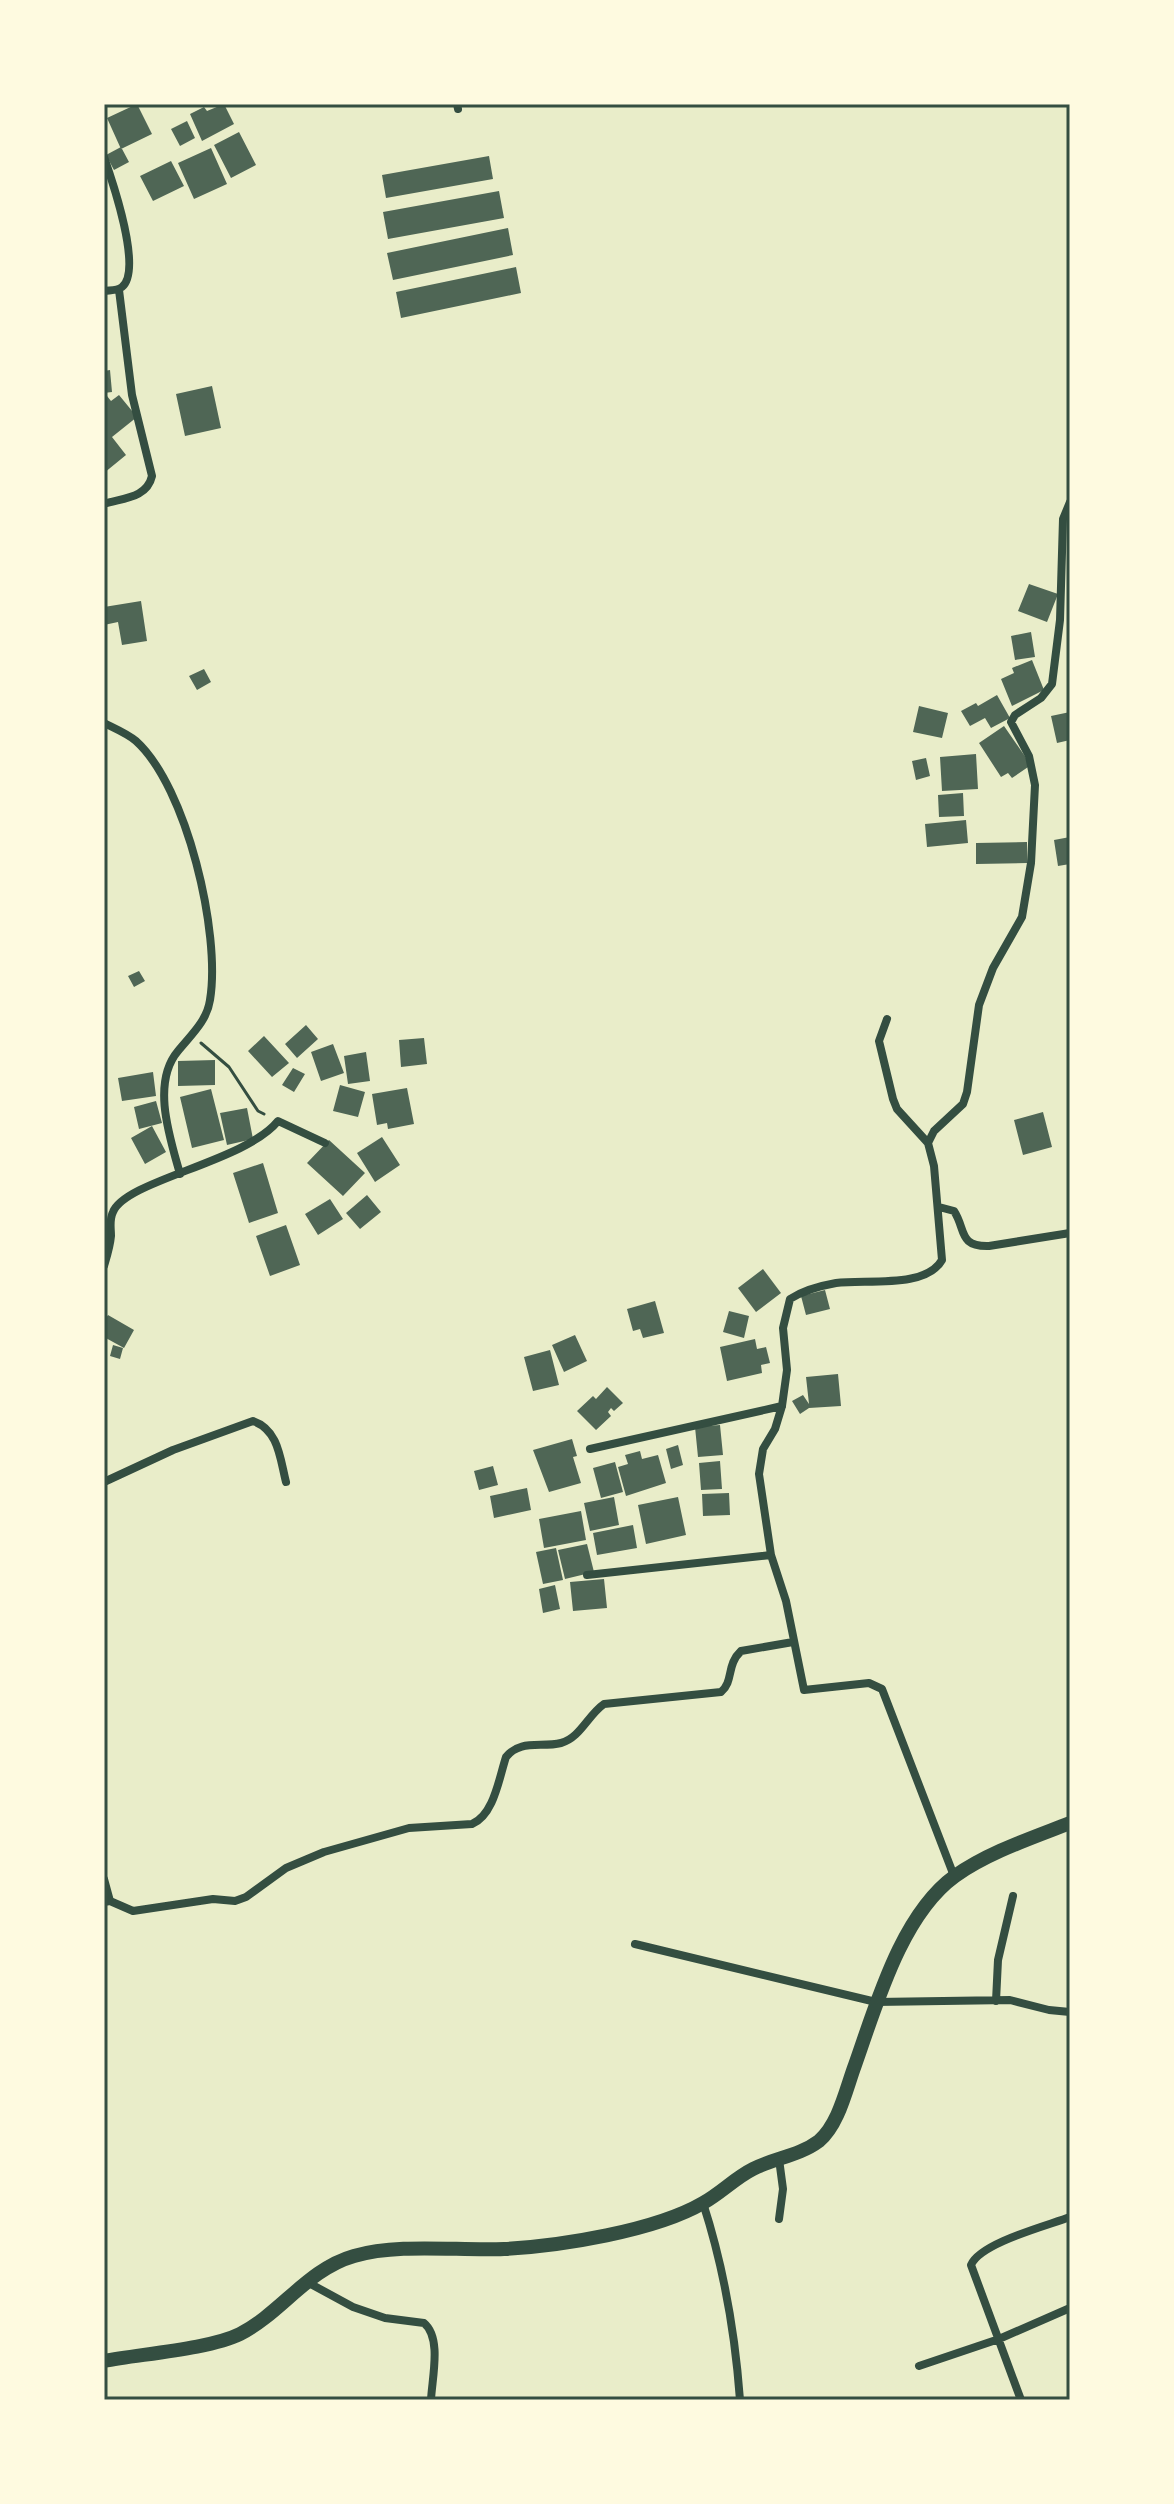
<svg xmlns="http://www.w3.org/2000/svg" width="1174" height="2504" viewBox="0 0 1174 2504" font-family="Spectral,serif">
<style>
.building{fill:#4f6655}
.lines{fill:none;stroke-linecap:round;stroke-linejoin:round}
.path{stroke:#344e41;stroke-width:3}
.minor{stroke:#344e41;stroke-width:8}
.secondary{stroke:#344e41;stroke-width:14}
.neatline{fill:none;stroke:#344e41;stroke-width:3}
</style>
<rect width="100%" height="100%" fill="#e9edc9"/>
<path class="building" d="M137 104 152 134 121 149 107 118Z
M224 104 234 124 202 141 190 114 204 107 207 111Z
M187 121 195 138 180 146 171 129Z
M239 132 256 165 231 178 214 145Z
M121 147 129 162 114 170 106 155Z
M211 148 227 184 194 199 178 163Z
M489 156 493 179 386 198 382 175Z
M171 161 184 186 153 201 140 176Z
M499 191 504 218 388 239 383 212Z
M508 228 513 255 393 280 387 253Z
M516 267 521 293 401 318 396 292Z
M110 370 112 392 104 393V371Z
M212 386 221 428 185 436 176 394Z
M119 395 137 417 112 437 126 455 104 473V399L107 396 111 401Z
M1029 584 1058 594 1047 622 1018 611Z
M141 601 147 641 122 645 118 622 104 625V607Z
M1031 632 1035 657 1015 660 1011 636Z
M1032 660 1044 690 1012 706 1001 679 1014 673 1012 668Z
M204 669 211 682 197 690 189 676Z
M997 695 1010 718 991 728 985 718 970 726 961 711 976 703 978 706Z
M919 706 948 713 942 738 913 732Z
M1070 712V740L1057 743 1051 716Z
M1004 726 1031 765 1012 778 1008 773 1001 777 979 743Z
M976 754 978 789 942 791 940 757Z
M926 758 930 776 916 780 912 761Z
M963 793 964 816 939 817 938 795Z
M966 820 968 843 927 847 925 824Z
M1070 837V864L1058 866 1054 840Z
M1027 842V863L976 864V843Z
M139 971 145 981 134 987 128 976Z
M306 1025 318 1039 297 1058 285 1044Z
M264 1036 289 1063 272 1077 248 1051Z
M424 1038 427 1064 401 1067 399 1040Z
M333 1044 344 1073 321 1081 311 1052Z
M366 1052 370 1081 348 1084 344 1056Z
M215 1060V1085L178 1086V1061Z
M293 1068 305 1074 294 1092 282 1085Z
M153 1072 156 1096 122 1101 118 1078Z
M340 1085 365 1092 358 1117 333 1111Z
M407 1088 414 1124 388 1129 387 1123 377 1125 372 1094Z
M211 1089 224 1140 192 1148 180 1097Z
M156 1101 162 1123 139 1129 134 1107Z
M247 1108 253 1139 227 1145 220 1113Z
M1043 1112 1052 1147 1023 1155 1014 1120Z
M152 1126 166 1152 145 1164 131 1138Z
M382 1137 400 1165 375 1182 357 1153Z
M329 1140 365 1173 343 1196 307 1163Z
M263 1163 278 1213 249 1223 233 1173Z
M367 1195 381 1212 360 1229 346 1213Z
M330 1199 343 1219 318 1235 305 1214Z
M286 1225 300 1265 270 1276 256 1236Z
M763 1269 781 1293 756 1312 738 1288Z
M825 1290 830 1309 806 1315 801 1296Z
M655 1301 664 1333 643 1338 640 1329 633 1331 627 1309Z
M729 1311 749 1316 744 1338 723 1332Z
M108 1315 134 1330 124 1348 104 1337V1321Z
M575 1335 587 1361 564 1372 552 1345Z
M755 1339 757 1349 766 1347 770 1363 761 1365 762 1373 727 1381 720 1347Z
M113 1345 123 1348 120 1359 110 1356Z
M550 1350 559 1385 533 1391 524 1357Z
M838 1374 841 1406 809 1408 800 1414 792 1401 803 1395 809 1404 806 1377Z
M607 1387 623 1403 614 1411 611 1408 608 1412 611 1416 596 1430 577 1411 593 1396 596 1399Z
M720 1425 723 1455 698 1457 695 1427Z
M572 1439 577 1456 573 1457 581 1483 549 1492 533 1450Z
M678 1445 683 1465 671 1469 666 1449Z
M640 1451 642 1459 658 1455 666 1483 626 1496 618 1467 628 1464 625 1455Z
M720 1461 722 1489 701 1490 699 1463Z
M615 1462 623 1492 601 1498 593 1468Z
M493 1466 498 1485 479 1490 474 1471Z
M527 1488 531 1510 494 1518 490 1496Z
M729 1493 730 1515 703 1516 702 1494Z
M614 1497 619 1525 590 1531 584 1503Z
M678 1497 686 1535 646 1544 638 1505Z
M581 1511 586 1540 544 1548 539 1519Z
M633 1525 637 1548 597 1555 593 1533Z
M587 1544 594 1572 565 1579 558 1550Z
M556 1548 563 1580 543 1584 536 1552Z
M604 1579 607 1608 573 1611 570 1582Z
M555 1585 560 1609 543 1613 539 1589Z"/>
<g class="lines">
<path class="path" d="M201 1043 229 1067 258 1111 264 1114"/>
<path class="minor" d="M457 104 458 109
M104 157C112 180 143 270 122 287 117 291 110 290 104 291
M104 504C123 498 147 498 152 476L132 395 119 290
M104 723C114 728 128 734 136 741 187 787 221 934 210 1000 207 1021 191 1035 178 1051 151 1083 170 1138 180 1174
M887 1019 879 1041 893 1099 897 1109 928 1143
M939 1207 954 1211C966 1229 958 1247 989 1246L1070 1233
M104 1266C107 1256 110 1247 111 1236 111 1228 109 1220 113 1212 126 1180 245 1162 278 1121L325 1143
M590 1449 782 1406
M104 1482 173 1450 253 1421C279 1430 280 1459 286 1482
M587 1575 771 1555
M954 1876 882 1689 869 1683 804 1690 786 1601 771 1555 759 1474 763 1449 775 1429 782 1406 787 1370 783 1328 790 1299C804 1290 819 1286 836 1283 865 1279 926 1289 942 1260L934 1166 928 1143 934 1131 963 1104 967 1092 979 1005 993 968 1022 917 1031 863 1035 785 1029 756 1011 722 1015 715 1041 698 1052 684 1060 620 1063 519 1070 502
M104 1879 110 1901
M104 1902 110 1901 133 1911 213 1899 235 1901 246 1897 286 1868 324 1852 409 1828 472 1824C494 1815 499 1778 506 1757 520 1739 541 1748 561 1743 580 1738 588 1715 604 1704L721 1692C734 1681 726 1665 741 1651L793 1642
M635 1944 876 2002 1010 2000 1049 2010 1070 2012
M996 2001 998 1960 1013 1896
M779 2159 783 2189 779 2219
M703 2203C724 2268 735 2332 740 2400
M307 2282 353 2307 385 2318 424 2323C442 2338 432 2378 431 2400
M919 2366 999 2339 1070 2308
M1021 2400 971 2265C980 2243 1046 2226 1070 2217"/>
<path class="secondary" d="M104 2361C140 2354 210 2349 240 2334 281 2313 308 2269 354 2256 399 2243 457 2251 504 2249 560 2246 655 2231 703 2203 721 2193 735 2178 753 2169 774 2158 799 2156 819 2141 839 2124 846 2089 855 2065 876 2006 901 1915 955 1876 989 1852 1032 1838 1070 1823"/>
</g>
<rect width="1174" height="2504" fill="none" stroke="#fefae0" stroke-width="212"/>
<rect x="106" y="106" width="962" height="2292" class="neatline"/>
</svg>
